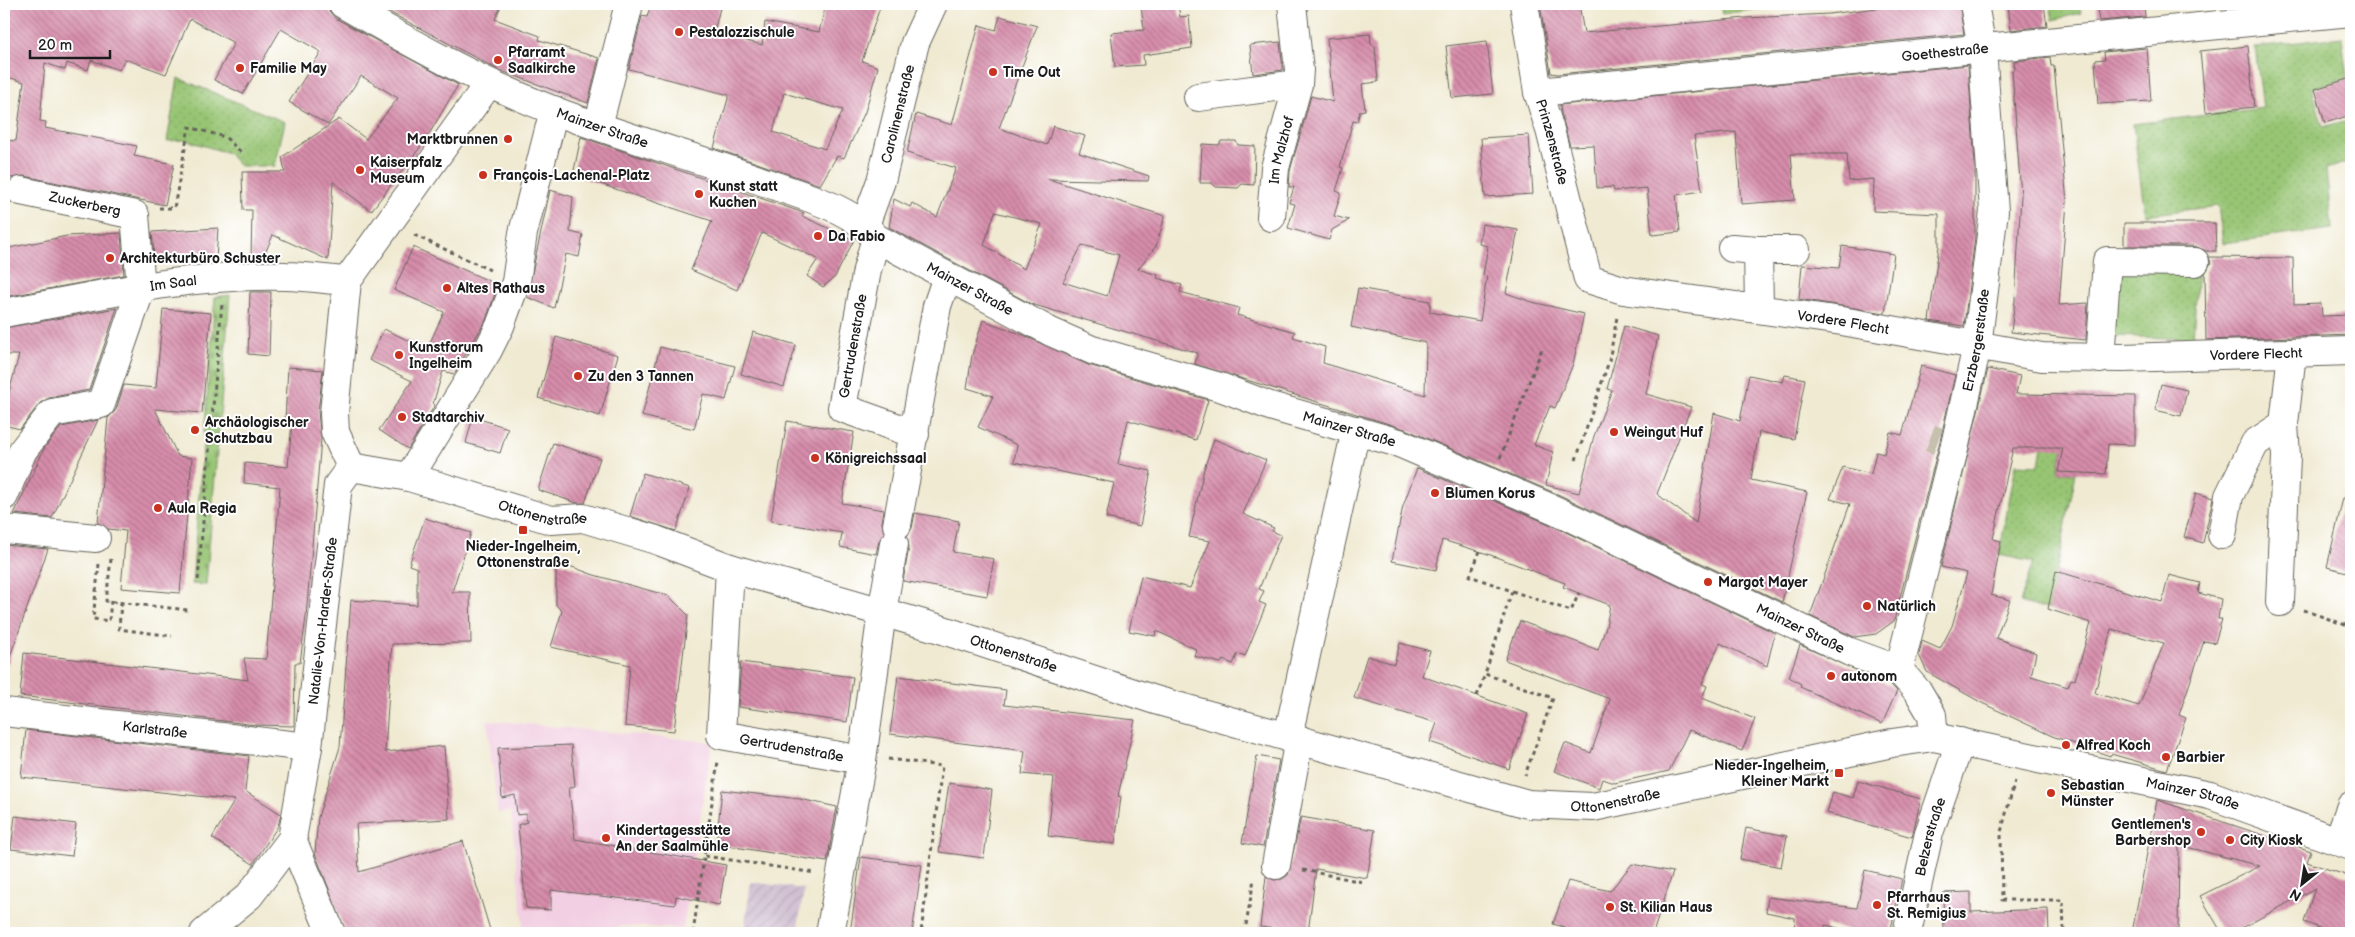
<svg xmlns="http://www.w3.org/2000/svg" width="2355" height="937" viewBox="0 0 2355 937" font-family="'Balsamiq Sans',sans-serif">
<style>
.built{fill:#f2cfe2}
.industrial{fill:url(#industrial-furrows)}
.green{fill:url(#green-dots);stroke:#5a7048}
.cemetery{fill:url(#cemetery-stones);stroke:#5a7048}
.building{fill:url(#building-back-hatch);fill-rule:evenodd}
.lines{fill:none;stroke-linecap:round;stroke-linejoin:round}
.minor-tunnel{stroke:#c6c1ae;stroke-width:28;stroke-dasharray:28 14;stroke-linecap:butt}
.minor-casing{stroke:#66645c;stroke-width:30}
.path{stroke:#66645c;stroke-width:3;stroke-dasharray:4 4;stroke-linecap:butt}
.minor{stroke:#fff;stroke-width:28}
.poi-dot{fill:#c8321e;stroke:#fff;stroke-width:2}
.labels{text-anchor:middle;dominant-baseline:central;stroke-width:4;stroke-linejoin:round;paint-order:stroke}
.poi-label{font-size:14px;font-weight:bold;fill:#1c1c1c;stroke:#fff;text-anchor:start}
.street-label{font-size:14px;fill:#1c1c1c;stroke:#fff}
</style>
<defs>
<pattern id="industrial-furrows" width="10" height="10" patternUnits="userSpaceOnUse" patternTransform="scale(1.25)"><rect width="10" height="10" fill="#cfbdd0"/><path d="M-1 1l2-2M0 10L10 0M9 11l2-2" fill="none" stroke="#b1a2b2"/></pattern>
<pattern id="green-dots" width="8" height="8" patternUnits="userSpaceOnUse" patternTransform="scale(1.25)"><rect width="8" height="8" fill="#97c573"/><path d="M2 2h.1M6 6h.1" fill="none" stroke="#82a963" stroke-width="1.8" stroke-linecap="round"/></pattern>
<pattern id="cemetery-stones" width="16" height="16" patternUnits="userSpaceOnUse" patternTransform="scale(1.25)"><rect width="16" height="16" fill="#97c573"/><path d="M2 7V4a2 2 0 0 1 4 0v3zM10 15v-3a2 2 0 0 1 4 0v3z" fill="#82a963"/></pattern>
<pattern id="building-back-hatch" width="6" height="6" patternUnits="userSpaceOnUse" patternTransform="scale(1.25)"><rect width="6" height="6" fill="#d78dab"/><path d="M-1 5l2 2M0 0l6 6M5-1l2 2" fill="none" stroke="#ae728a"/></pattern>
</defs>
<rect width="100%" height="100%" fill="#fff"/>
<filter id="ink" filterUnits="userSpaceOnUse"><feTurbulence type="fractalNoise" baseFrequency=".02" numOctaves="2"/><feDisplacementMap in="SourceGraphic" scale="10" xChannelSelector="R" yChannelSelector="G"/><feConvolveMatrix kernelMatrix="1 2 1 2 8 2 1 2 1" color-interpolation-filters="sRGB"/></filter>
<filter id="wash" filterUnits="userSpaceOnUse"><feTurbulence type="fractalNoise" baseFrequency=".0096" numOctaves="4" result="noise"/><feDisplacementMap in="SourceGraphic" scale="20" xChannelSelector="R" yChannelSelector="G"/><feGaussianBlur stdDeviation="1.12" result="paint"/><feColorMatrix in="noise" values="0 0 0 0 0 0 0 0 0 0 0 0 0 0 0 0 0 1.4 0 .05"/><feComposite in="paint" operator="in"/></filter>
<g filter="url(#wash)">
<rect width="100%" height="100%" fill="#f0ead2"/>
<path class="built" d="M487 720 712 742 683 929 624 926 596 933H524L511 811 498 813Z"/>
<path class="industrial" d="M751 882 804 889 797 933 744 930Z"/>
<path class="green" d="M1721 4H1792L1722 14Z
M2050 4H2079L2081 13 2053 20Z
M2342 37 2347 78 2312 88 2323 127 2351 119V161L2326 169 2332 229 2223 243 2218 206 2145 215 2133 124 2263 108 2255 47Z
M178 78 285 122 275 166H240L228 153 185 140 167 141Z
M2113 265 2198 266 2193 339 2112 336Z
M2042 447H2063L2058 472 2076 473 2049 609 2020 603 2033 562 1999 555 2016 464 2039 465Z"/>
<path class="cemetery" d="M230 295 206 585 192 584 215 297Z"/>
<g id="blocks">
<path class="building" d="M4 4H327L329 11 335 18 458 85 425 141 371 211 333 182 328 260 273 235 262 260H251L252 210H243L242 172H285L282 157 339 119 366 139 398 98 361 76 328 125 289 102 321 52 281 29 243 94 214 80 234 43 190 19 166 74 125 59 119 70 91 60 88 70 67 63 65 70 45 63 40 121 46 122 45 128 137 146 134 156 174 164 165 205 24 176 4 179V140L16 141 24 82 4 76Z
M374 4H502L495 19 540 36 539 40 599 58 588 103 499 70Z
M651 4H721L714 32 762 45 765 22 819 32 826 4H881L862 61 878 67 865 112 844 158 837 156 820 185 714 148 729 95 629 69 642 16 647 17ZM784 93 843 110 825 149 773 132Z
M1159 4H1178L1180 17 1189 16 1192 48 1143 55 1144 65 1115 67 1111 33 1144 30 1141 6Z
M1540 4H1579L1584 33 1745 18 1829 14 1909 4H1959L1964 34 1558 74 1551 73Z
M2008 4H2044L2047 26 2011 30Z
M2096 4H2144L2145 17 2099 21Z
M1000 16 1037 26 999 128 1047 145 1053 126 1085 136 1079 153 1149 176 1148 181 1048 179 1165 216 1156 246 1138 269 1158 275 1157 278 1182 285 1180 292 1239 308 1237 315 1295 332 1293 337 1325 347 1323 363 1425 395 1426 343 1351 327 1358 288 1430 301V312L1480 321 1487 276 1483 275 1488 246 1479 244 1482 224 1518 230 1506 293 1532 302 1584 314 1573 364 1555 408 1550 406 1534 445 1553 452 1546 485 1579 493 1594 436 1612 390 1607 389 1624 326 1658 336 1646 394 1691 407 1657 494 1696 523 1714 413 1740 421 1749 375 1783 382 1785 375 1805 379 1794 439 1759 432 1751 480 1807 492 1782 602 1562 496 1405 429 1195 364 1198 353 1031 304 889 227 894 199 910 207 912 203 937 217 956 168 907 153 916 114 952 125 979 25 996 30ZM995 212 1042 224 1024 269 984 245ZM1082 245 1119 255 1107 296 1063 282Z
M1370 34 1371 44 1375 47 1378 82 1362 84 1365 110 1360 111 1357 122 1353 121 1340 167 1343 168 1336 191 1341 193 1334 216 1349 220 1332 230 1329 240 1288 228 1295 204 1289 203 1294 187H1289L1290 171 1311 96 1333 102 1327 38Z
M1487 41 1493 94 1452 98 1446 46Z
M1280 42 1283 70 1253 74 1250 45Z
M2248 46 2254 107 2206 112 2200 51Z
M2147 48 2151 101 2098 104 2095 60 2105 59 2104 52Z
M2050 57 2051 66H2054L2067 202 2059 305 2088 303 2086 340 2011 332 2015 300 2021 196 2012 70H2015L2014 61Z
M1968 65 1975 163V237L1964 326 1929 321 1939 246V214L1873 211 1874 179 1849 181 1847 154H1791L1795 200 1741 204 1736 132 1694 136 1702 191 1676 195 1680 232 1652 235 1647 188 1614 191 1613 187 1597 188 1594 145 1570 146 1561 113 1560 105Z
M2351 78V115L2325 123 2315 89Z
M1529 135 1533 194 1485 197 1481 138Z
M581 137 804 213 802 216 854 240 835 277 823 287 807 276 818 259 762 233 737 290 691 270 712 221 573 175Z
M1221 141H1236L1238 145 1255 146 1254 185 1242 184 1238 188 1216 187 1212 183H1200L1202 144 1219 145Z
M550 190 573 197 570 232 583 235 579 257 566 254 554 308 527 297Z
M2124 223H2215L2216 251H2206L2195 246H2124Z
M218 228 216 260 154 257 152 232Z
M121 233 124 275 4 297V249L67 236Z
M1842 246 1894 254 1885 313 1799 299 1802 265 1839 268Z
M413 247 498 285 486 320 454 374 443 371 433 404 435 405 408 449 379 430 412 381 369 360 384 329 427 349 444 312 394 290Z
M2209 257 2293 258 2294 304 2321 303 2322 316 2351 315V335L2206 340 2205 273 2211 263Z
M250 292H271L269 356 248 354Z
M117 308 89 390 49 398 40 403 20 429 4 425V411L19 355H4V328Z
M163 309 211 313 202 413 155 409 178 456 192 458 180 593 121 588 126 531 108 529 98 523 108 418 116 410 124 385 156 388Z
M983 320 1023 335 1088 365 1208 400 1196 440 1128 420 1118 464 1151 471 1140 526 1106 518 1114 483 1014 462 1017 445 978 427 993 396 967 388 972 355Z
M753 332 796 345 784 387 741 374Z
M556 337 618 355 600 416 538 398Z
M660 347 735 366 726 400 703 394 694 429 642 416Z
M1921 366 1955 375 1940 441 1894 621 1876 634 1854 637 1810 616 1850 504 1830 499 1843 467 1871 474 1876 452 1884 454 1890 432 1902 435Z
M288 367 323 370 318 412 321 439 306 617 300 663H295L294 726 256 725 20 696 24 653 248 680 244 658 266 659 280 487 244 483 245 463 288 467 292 422 285 421Z
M1988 369 2020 376 2016 394 2135 396V445L2108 444 2106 474 2058 472 2063 448H2013L1993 539 2001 541 1991 595 2010 600 1996 638 2036 653 2031 676 2068 687 2071 679 2075 680 2091 623 2048 609 2056 571 2162 602 2169 575 2200 583 2198 593 2221 599 2218 619H2222L2215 643 2204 641 2179 715 2186 718 2167 770 2111 754 2110 756 2052 736 1982 703 1927 672 1919 655 1922 641 1940 649 1952 626 1967 573 1941 567ZM2111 629 2164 643 2139 706 2095 693Z
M2161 384 2187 390 2181 416 2155 410Z
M473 417 508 428 500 453 466 443Z
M98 420 52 518 14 514 45 447 61 427Z
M787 421 854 432 842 503 884 510 882 523 884 533 879 541 876 554 840 547 842 533 771 521Z
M1214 439 1266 460 1243 514 1274 528 1272 531 1281 535 1259 589 1264 591 1259 602 1266 605 1245 656 1238 653 1233 664 1223 660 1221 663 1194 656 1196 649 1156 631 1155 636 1129 631 1141 576 1190 588 1210 541 1189 537 1204 469Z
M553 443 600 458 585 503H577L538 490Z
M1417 468 1549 524 1775 633 1767 666 1720 643 1702 684 1707 686 1702 698 1755 719 1742 751 1689 730 1669 771 1615 783 1602 779 1599 788 1554 771 1565 743 1591 753 1610 699 1505 660 1520 621 1598 650 1606 627 1610 605 1563 587 1565 583 1488 554 1442 540 1436 570 1392 561 1403 506Z
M643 473 690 488 676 531 630 516Z
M2196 493 2213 498 2203 543 2184 537Z
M2343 498 2351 499V573L2327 567Z
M915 513 959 521 953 552 994 559 987 596 903 581 909 547 907 536 912 528Z
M425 518 471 533 452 592H470L471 643 392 644 385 752 444 746 449 819 356 824 359 872 463 841 491 933H346L315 853 318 817 340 747 351 600 417 605V568L409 565Z
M4 545 48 549 7 665H4Z
M556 561 594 575 669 596 688 615 674 731 625 726 630 665 551 647 562 611 556 605Z
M1400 643 1430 651 1422 676 1528 714 1509 769 1430 742 1437 723 1354 698 1367 656 1394 664Z
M1800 645 1892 686 1897 691 1882 724 1800 687 1801 684 1789 677Z
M741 662 853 677 847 722 738 707Z
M898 676 1006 690 1004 705 1135 720 1118 796 1121 797 1115 844 1048 836 1054 777 1022 774 1025 751 890 734Z
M26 730 249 756 245 791 281 814 278 826 253 864 212 838 235 800 21 777Z
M571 745 575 786 569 788 575 839 726 865 719 905 676 896 675 905 551 890V910L526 908 518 825 527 822 526 814 517 815 515 795 502 798 498 748Z
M1257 756 1279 760 1263 847 1242 843Z
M1858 781 1921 799 1912 837 1827 813 1833 792 1853 798Z
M949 783 992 790 984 858 939 852Z
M722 790 800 799 837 807 827 862 716 844Z
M2157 800 2311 851 2307 862 2351 877V933H2332L2304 922 2315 888 2233 933H2222L2200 896 2260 866 2179 845 2178 933H2132Z
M15 816 76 824 72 856 11 849Z
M1301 817 1375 830 1367 878 1316 869 1308 933 1260 927 1266 876 1274 880 1282 879 1288 875Z
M1746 828 1787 836 1781 867 1740 859Z
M861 857 922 865 912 933H850Z
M1632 864 1673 872 1653 933H1561L1564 927 1553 924 1568 881 1610 891Z
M1865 870 1902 879 1890 933H1860L1825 925 1826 933H1794L1795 918 1766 912 1768 897 1857 908Z
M1971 892V912L2048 909 2049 933H1944L1943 893Z"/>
</g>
</g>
<g filter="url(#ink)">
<use href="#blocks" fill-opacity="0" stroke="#66645c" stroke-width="1"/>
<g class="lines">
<path class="minor-tunnel" d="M1930 438 1938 441"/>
<defs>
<g id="minor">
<path id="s1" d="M343 4C412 44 480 82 555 111 626 138 699 158 770 184 805 197 852 208 876 238L1051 332 1092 350 1223 388 1270 406 1399 443 1555 510 1850 652 1899 670 1919 693 1932 715 1934 737"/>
<path id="s2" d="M1524 4 1538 92 1550 130 1588 279 1623 290 1842 321 2042 357 2122 358 2351 351"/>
<path id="s3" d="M1538 92 2351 12"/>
<path d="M1198 97 1298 84 1299 70 1292 4"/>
<path d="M598 126 629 4"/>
<path id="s4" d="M1271 217 1275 168 1298 84"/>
<path id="s5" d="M865 225 881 181 915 43 933 4"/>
<path d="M876 238 867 270 842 408 915 434"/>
<path d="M1732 248 1758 250"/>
<path d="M347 281 489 83"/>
<path d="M347 281 334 413 335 432 351 467"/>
<path d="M1759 309 1758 250H1796"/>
<path id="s6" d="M4 313C96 296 191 273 286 276 306 276 327 280 347 281"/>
<path d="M2100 359 2107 261 2195 262"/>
<path id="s7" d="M351 467 409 477 551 520 583 518 656 540 730 568 937 628 1155 700 1528 804 1593 807 1892 743 1934 737 2210 795 2351 846"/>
<path d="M409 477 488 350 500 326 516 282 523 233 554 110"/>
<path d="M4 496 23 450 52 413 101 404 141 288 135 215 21 191"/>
<path d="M897 525 937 306 947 277"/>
<path d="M4 529 96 538"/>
<path d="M2222 535 2229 496 2255 443 2284 424 2292 353"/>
<path id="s8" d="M730 568 721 735 862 760"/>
<path d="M2280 602 2286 456 2284 424"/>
<path id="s9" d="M1899 670 1955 445 1977 346 1994 211 1982 49 1974 4"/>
<path id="s10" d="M4 712 308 747"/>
<path d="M1288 736 1356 430"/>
<path d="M292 839 331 933"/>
<path d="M2338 841 2351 806"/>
<path d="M1276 865 1299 739"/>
<path id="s11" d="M204 933 249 896 292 839 308 747 338 485 351 467"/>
<path d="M830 933 862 760 882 612 894 544"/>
<path id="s12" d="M1907 933 1929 833 1960 742"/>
</g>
</defs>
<use href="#minor" class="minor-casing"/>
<path class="path" d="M159 208H174L189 127 225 137 243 154
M414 235 490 270
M1500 458 1543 346
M1576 460 1609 361 1617 317
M1480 551 1470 576 1512 591 1485 674
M111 559 106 601 188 610
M99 564 93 619 109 621 111 601
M198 580 222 303
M1512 591 1571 611 1579 593
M121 602 119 629 172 636
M2304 610 2351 627
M1477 696 1485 674 1553 698 1525 775
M888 759 942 766 921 933
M2015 781 2001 832 2002 900H2063L2064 933
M705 856 815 873
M1303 870 1363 882
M1246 925 1254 879
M693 933 718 761"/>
<use href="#minor" class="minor"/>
</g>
</g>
<g class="poi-dot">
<circle cx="679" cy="32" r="5"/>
<circle cx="498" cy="60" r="5"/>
<circle cx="240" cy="68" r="5"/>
<circle cx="993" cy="72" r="5"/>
<circle cx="508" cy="139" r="5"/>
<circle cx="360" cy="170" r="5"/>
<circle cx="483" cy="175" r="5"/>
<circle cx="699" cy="194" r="5"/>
<circle cx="818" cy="236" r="5"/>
<circle cx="110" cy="258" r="5"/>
<circle cx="447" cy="288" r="5"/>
<circle cx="399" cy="355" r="5"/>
<circle cx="578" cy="376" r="5"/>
<circle cx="402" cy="417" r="5"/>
<circle cx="195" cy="430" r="5"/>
<circle cx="1614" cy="432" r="5"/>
<circle cx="815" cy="458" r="5"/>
<circle cx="1435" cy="493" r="5"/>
<circle cx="158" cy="508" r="5"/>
<rect x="518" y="525" width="10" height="10" rx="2.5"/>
<circle cx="1708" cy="582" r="5"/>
<circle cx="1867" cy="606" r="5"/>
<circle cx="1831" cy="676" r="5"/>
<circle cx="2066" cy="745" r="5"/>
<circle cx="2166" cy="757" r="5"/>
<rect x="1834" y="768" width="10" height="10" rx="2.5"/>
<circle cx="2051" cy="793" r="5"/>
<circle cx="2201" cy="832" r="5"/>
<circle cx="606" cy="838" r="5"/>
<circle cx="2230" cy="840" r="5"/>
<circle cx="1877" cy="905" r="5"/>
<circle cx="1610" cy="907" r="5"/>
</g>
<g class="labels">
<g class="poi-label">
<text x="689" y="32">Pestalozzischule</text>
<text x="508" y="52">Pfarramt<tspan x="508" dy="16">Saalkirche</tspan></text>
<text x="250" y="68">Familie May</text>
<text x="1003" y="72">Time Out</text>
<text x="498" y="139" text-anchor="end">Marktbrunnen</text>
<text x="370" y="162">Kaiserpfalz<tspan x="370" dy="16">Museum</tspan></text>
<text x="493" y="175">François-Lachenal-Platz</text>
<text x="709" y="186">Kunst statt<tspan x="709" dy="16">Kuchen</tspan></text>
<text x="828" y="236">Da Fabio</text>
<text x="120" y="258">Architekturbüro Schuster</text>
<text x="457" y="288">Altes Rathaus</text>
<text x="409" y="347">Kunstforum<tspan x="409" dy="16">Ingelheim</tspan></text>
<text x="588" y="376">Zu den 3 Tannen</text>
<text x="412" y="417">Stadtarchiv</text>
<text x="205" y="422">Archäologischer<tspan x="205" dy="16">Schutzbau</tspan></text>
<text x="1624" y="432">Weingut Huf</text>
<text x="825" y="458">Königreichssaal</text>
<text x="1445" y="493">Blumen Korus</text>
<text x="168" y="508">Aula Regia</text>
<text x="523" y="546" text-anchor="middle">Nieder-Ingelheim,<tspan x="523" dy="16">Ottonenstraße</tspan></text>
<text x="1718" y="582">Margot Mayer</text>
<text x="1877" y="606">Natürlich</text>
<text x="1841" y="676">autonom</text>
<text x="2076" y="745">Alfred Koch</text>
<text x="2176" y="757">Barbier</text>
<text x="1829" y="765" text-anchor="end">Nieder-Ingelheim,<tspan x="1829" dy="16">Kleiner Markt</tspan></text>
<text x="2061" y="785">Sebastian<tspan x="2061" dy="16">Münster</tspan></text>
<text x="2191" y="824" text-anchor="end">Gentlemen's<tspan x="2191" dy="16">Barbershop</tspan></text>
<text x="616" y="830">Kindertagesstätte<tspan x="616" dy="16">An der Saalmühle</tspan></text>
<text x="2240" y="840">City Kiosk</text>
<text x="1887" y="897">Pfarrhaus<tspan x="1887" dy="16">St. Remigius</tspan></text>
<text x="1620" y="907">St. Kilian Haus</text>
</g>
<g class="street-label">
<text stroke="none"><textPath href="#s3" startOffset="409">Goethestraße</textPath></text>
<text stroke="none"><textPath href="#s5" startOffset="116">Carolinenstraße</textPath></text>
<text stroke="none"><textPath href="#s1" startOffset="288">Mainzer Straße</textPath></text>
<text stroke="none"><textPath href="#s2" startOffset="141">Prinzenstraße</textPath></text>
<text stroke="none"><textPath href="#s4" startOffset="68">Im Malzhof</textPath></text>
<text transform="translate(85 204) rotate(12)">Zuckerberg</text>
<text stroke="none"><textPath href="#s6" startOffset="172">Im Saal</textPath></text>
<text stroke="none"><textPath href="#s1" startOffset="692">Mainzer Straße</textPath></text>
<text stroke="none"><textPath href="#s2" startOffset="542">Vordere Flecht</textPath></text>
<text stroke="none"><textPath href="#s9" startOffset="339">Erzbergerstraße</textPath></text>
<text transform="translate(853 346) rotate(-80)">Gertrudenstraße</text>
<text stroke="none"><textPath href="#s2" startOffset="958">Vordere Flecht</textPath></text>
<text stroke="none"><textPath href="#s1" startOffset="1098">Mainzer Straße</textPath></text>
<text stroke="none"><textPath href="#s7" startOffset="198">Ottonenstraße</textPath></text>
<text stroke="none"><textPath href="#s11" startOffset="350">Natalie-Von-Harder-Straße</textPath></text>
<text stroke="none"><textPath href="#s1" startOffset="1592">Mainzer Straße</textPath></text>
<text stroke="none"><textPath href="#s7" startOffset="691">Ottonenstraße</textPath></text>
<text stroke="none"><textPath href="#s10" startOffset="152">Karlstraße</textPath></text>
<text stroke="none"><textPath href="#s8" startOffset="239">Gertrudenstraße</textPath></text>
<text stroke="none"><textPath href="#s7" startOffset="1905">Mainzer Straße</textPath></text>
<text stroke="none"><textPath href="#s7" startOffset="1315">Ottonenstraße</textPath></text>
<text stroke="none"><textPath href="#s12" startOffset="99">Belzerstraße</textPath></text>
</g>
</g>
<rect width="2355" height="937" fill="none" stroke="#fff" stroke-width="20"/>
<g transform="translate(2302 884) rotate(210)" stroke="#ffffff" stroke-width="4" paint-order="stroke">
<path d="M0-4L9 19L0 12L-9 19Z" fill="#1c1c1c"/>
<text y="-8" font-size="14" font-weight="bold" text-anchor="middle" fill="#1c1c1c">N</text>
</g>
<path d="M30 50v8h80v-8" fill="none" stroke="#1c1c1c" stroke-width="2.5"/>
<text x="38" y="50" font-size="15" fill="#1c1c1c" stroke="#ffffff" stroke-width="4" paint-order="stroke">20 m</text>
</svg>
